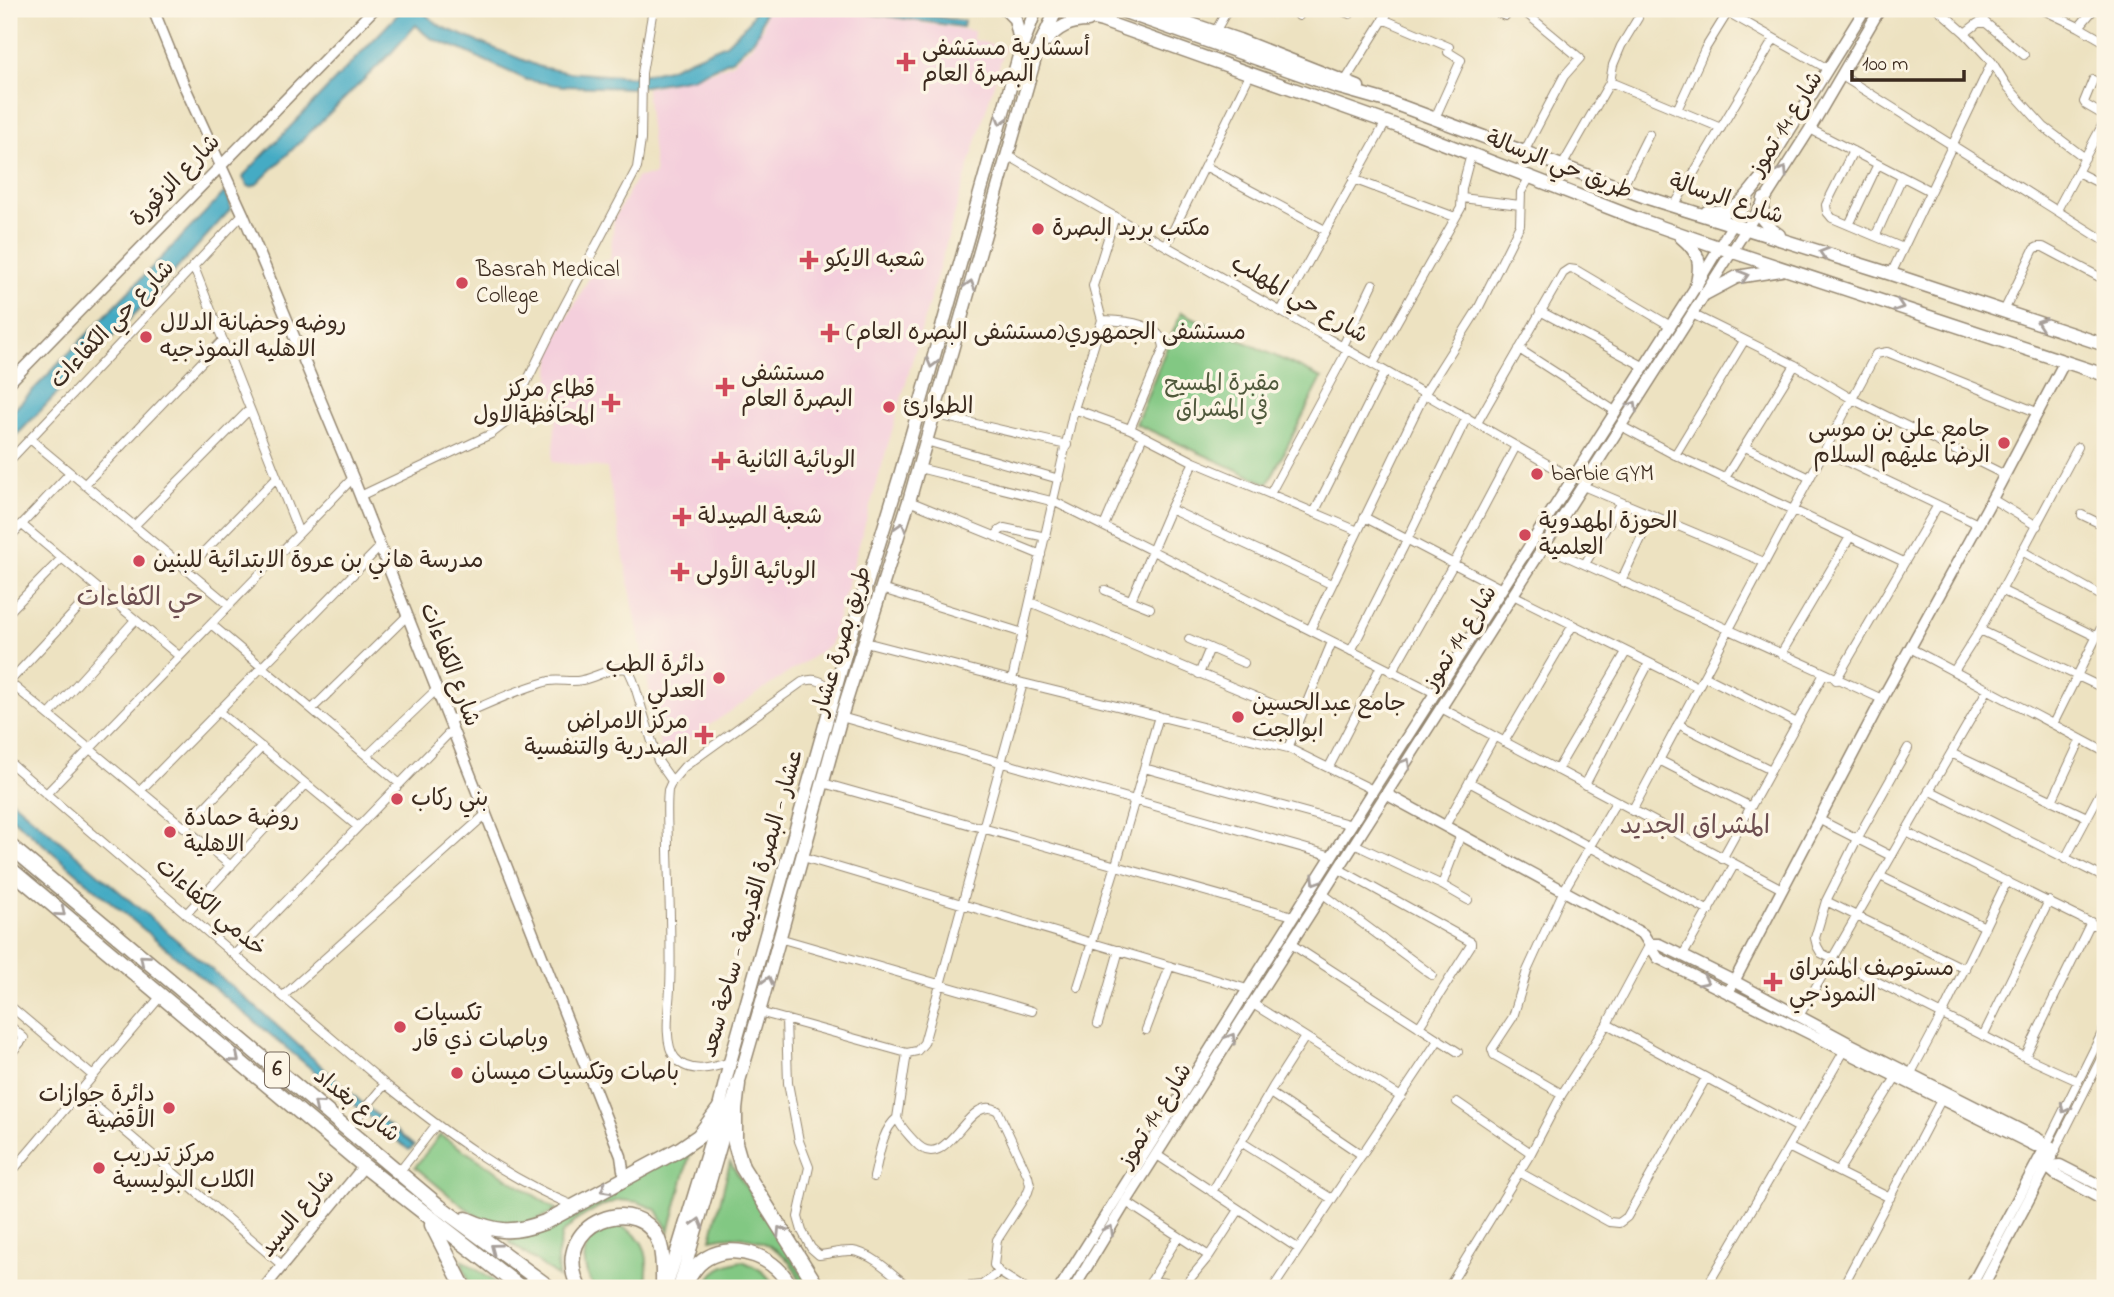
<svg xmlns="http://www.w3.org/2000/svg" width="2114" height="1297" viewBox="0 0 2114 1297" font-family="'Indie Flower','Playpen Sans Arabic',sans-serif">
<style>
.built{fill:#f4cfdc}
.green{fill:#82c883;stroke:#5e7950;stroke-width:2}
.water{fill:#44abc4;stroke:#406a71;stroke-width:2}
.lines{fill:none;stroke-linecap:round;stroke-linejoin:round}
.street-casing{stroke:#948670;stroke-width:10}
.secondary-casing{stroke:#948670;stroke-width:13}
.primary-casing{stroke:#948670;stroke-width:15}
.highway-casing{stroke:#948670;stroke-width:17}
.street{stroke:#fff;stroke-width:8}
.secondary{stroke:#fff;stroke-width:10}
.primary{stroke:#fff;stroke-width:12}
.highway{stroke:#fff;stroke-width:14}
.oneway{stroke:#a79f9a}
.poi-dot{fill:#d1495b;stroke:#fcf5e5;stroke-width:2.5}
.labels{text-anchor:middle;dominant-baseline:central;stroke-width:7;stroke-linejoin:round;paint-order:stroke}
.shield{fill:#fcf5e5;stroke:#75675a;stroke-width:2}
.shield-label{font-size:21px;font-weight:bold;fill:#3b2a1e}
.poi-label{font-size:23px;fill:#3b2a1e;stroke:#fcf5e5;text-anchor:start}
.street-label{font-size:23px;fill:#3b2a1e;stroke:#fcf5e5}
.park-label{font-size:23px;fill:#50593c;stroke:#fcf5e5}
.quarter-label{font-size:26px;fill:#6d4e50;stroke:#fcf5e5}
</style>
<rect width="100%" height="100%" fill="#fcf5e5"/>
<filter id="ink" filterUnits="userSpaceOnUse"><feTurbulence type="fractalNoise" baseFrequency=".0143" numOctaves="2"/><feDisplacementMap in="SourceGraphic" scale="14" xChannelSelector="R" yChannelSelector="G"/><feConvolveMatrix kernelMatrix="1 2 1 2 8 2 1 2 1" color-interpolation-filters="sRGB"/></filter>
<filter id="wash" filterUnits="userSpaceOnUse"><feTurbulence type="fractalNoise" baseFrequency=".00686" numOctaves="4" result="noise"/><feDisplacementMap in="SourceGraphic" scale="28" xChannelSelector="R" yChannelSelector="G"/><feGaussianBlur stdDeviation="1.57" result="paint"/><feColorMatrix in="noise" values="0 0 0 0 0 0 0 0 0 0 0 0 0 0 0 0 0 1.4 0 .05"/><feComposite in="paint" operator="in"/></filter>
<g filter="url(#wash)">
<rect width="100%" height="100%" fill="#ede2c1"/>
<path class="built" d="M766 9H831L974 31 973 40 1005 47 961 192 830 645 662 757 607 468 552 462 558 396 546 395 547 380 550 379 551 348 597 263 610 260 614 219 637 177 655 175 646 88 694 78 731 64 752 45 763 27Z"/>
<path class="green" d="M1181 312 1322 378 1268 484 1136 424Z
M440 1135 557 1210C541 1218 524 1227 505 1227 482 1227 435 1182 415 1167Z
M692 1146 669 1232 657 1210 638 1202 619 1200 599 1207 577 1220 562 1234 557 1258 558 1277 509 1242Z
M730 1162 811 1288H802C792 1248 751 1229 711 1239Z
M619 1226C649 1236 650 1261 645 1288H595C576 1260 582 1230 619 1226Z
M461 1259 504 1288H470Z
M742 1261C757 1267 768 1273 775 1288H704C712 1270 722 1265 742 1261Z"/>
<path class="water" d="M403 9H432L426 15 442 27 540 67 566 72 632 77 668 69 726 44 748 23 756 9H765L759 31 755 38 733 59 692 78 633 88 563 86 527 80 462 50 433 39 425 34 416 25 391 53 257 184 251 187 248 186 243 178 245 174Z
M838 9H876L964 21 963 27Z
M225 192 230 203V210L153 295 9 443V415Z
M9 798 265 1015 361 1102 414 1146 409 1150 100 893 9 815Z"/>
</g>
<g filter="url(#ink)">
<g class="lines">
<defs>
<path id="street" d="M1337 9 1350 14
M1490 9 1505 16 1511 9
M1521 9 1580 58 1564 76 1524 152
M1722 9 1828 69
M1938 9 1965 33 1992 62 2007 86 2044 127 2085 158
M1981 9 1985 15 1983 21
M2041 9 2079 27 2105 42
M1299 16 1301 9
M1383 19 1449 47 1448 52 1461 60 1435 118
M2079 27 2094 9
M1215 32 1228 9
M1965 33 1978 23H1986L2024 55
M1842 76 2105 241
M2093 80 2084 102 2086 105 2105 116
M1345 81 1390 9
M1610 82 1721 128
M1677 110 1705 49 1728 12
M1810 129 1930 191
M1853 151 1826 205 1827 212 1832 218 1903 248
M1007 155 1572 478
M1205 166 1325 230
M1562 166 1610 82 1613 65 1621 46 1638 18
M2077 172 2105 186
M1353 179 1455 217
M1622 188 1649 134
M1462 198 1520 205
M1674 206 1774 39
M2057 210 2105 120
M1849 225 1878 164
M1876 235 1902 177
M1166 245 1250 74
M194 267 299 533
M1891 274 1992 62
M1281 311 1386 122
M1540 311 1643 366
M2004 311 2034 249 2038 247H2043L2105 280
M1692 314 1795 365 1852 399 2005 475
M1102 320C1123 321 1162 322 1164 348L1130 429
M1343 346 1373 284
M1519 349 1615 411
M1373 364 1461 208 1462 188 1471 154
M1074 409 1130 429 1194 462 1358 531
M933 414 1067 445
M1477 423 1563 273 1569 269 1576 270 1669 325
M1621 426 1675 455 1904 562
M30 439 229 605
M926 441 1059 479
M1745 447 1810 478
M1824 451 1978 524
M1675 455 1744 341
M9 461 243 214
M919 468 1055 502 1435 693
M1725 478 1795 365
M84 485 223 340
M1583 486 1764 562
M1270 494 1348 349
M360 496 491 434 504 424 510 416 560 314 637 168 641 140 642 73 653 9
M1992 499 2037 526
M909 501 1041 555
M1170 509 1331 584
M1314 513 1385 371
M2082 515 2105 526
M1364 517 1502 589
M21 524 179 656
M134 526 250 409
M1104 526 1143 436
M996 537 999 531 1004 528 1046 537
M9 538 70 473
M1544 546 1882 699
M2022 551 2105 598
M1585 564 1621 502
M186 570 277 477
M1621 581 1652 515
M882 589 1023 633
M1105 590 1150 608
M2001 590 2097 637
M1513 595 1698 687
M1131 600 1170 509 1194 462
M1030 602 1301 716
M9 612 62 558
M211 624 400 784
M1310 630 1425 393 1478 309 1520 225 1521 192 1530 177
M1980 630 2105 689
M1189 639 1244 663
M865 642 1023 683 1288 748 1373 790
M1910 648 2105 752
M1351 651 1407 540 1467 417
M1781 654 1850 537
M1954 671 1980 630 2078 447
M1392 672 1454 563 1516 446
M1199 674 1210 648
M1704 676 1797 723
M1012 680 1074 409 1102 320 1093 286 1115 216
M1836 680 1938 505
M9 682 231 866
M9 682 97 588
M1441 708 1782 889
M312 709 407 616
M218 711 358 827
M49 715 135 620
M841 717 1332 856
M448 721C481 707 515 690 549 681 560 679 571 683 582 680 597 677 612 666 628 669L633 680 658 761 672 781
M1678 724 1771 770
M2053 724 2105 620
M1504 742 1573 625
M1288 748 1332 642
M1908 748 1857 839 1826 901 1815 938 1817 946 1821 953 2025 1057 2078 1081
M1951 753 2087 817
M367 756 436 690
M1659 760 1751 807
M9 762 385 1084C446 1133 502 1176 574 1206
M1329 767 1381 666
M1144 768 1352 825
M1557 770 1626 652
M1469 782 1709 911
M823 783 1293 916
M1585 785 1649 663
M1929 790 2105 878
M140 791 380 547
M46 794 353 478
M2052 801 2081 739
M1632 811 1876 354 1887 352 2039 413
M1818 819 1891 856
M1445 826 1494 737
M185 828 262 747
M1906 832 2105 930
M1354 844 1442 885 1468 900
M803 857 1247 989
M1722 859 1824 674
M2065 859 2105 784
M1339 869 1471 942V945L1419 1027
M1880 876 1985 927
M1442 885 1461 834
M1323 894 1432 975
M1826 901 1965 969
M186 914 306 784
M779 938 1032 1011
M1291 944 1458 1052
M234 955 452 730
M1683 955 1734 865
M1078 987 1116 865 1159 716
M283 996 485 815
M1253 1004 1401 1097
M9 1005 93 1076
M759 1012 907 1053 917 1051 924 1043 1023 683
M1799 1016 1988 689
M786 1019 788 1083 799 1141 809 1167 798 1217 802 1231 811 1248 819 1255C830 1254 842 1250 853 1251 874 1254 894 1276 910 1288
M1098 1024 1119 950
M1607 1024 1799 1128
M9 1025 24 1038 9 1056
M1146 1030 1170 966
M1983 1036 2049 901
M907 1053 897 1118C901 1128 907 1133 914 1141 947 1180 967 1090 998 1111L1028 1176 1030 1185 1028 1192 997 1240 994 1265 999 1272 1024 1288
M2025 1057 2091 922
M730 1062C713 1068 689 1075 675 1058 663 1043 669 1007 670 989 672 943 669 896 668 849 668 830 666 810 668 790L672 781 684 767 802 682C816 676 824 683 835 691
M1911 1073 1942 1015 2007 881
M80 1093 283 1266
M1270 1093 1362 1155
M1562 1094 1494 1055 1492 1049 1513 1017 1527 971 1564 890 1616 802
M1457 1102 1531 1153
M347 1130 385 1084
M1241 1142 1332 1199
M2046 1146 2105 1027
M1788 1147 1890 1198
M2055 1150 2105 1051
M1157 1155 1299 1249
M400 1171 436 1125
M1519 1172 1609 1222 1619 1223 1627 1217 1706 1078
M1838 1172 1896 1077
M9 1175 161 996
M874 1177C879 1158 881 1131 897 1118
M1212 1192 1273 1087 1305 1037
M1126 1202 1209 1256
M1151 1281 1201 1288
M1184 1286 1209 1256 1239 1210
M953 1288 982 1285 999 1272
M1147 1288 1178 1237
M1273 1288 1439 1039
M1448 1288 1531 1153 1562 1094 1607 1024 1650 944
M1706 1288 1846 1048
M1842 1288 1941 1100
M2102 1288 2105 1283"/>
<path id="secondary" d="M153 9 183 83 243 214 353 478 621 1156 623 1170 627 1177
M1754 188 1865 9
M9 383 374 9
M1386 794 1643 934 1658 958 2035 1146H2046
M1650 944H1659L1734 981 1849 1043 2037 1138 2055 1150 1982 1288
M1728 993 1882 699 1992 499 2065 361
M2042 1163 2055 1174 2105 1201
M2047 1166 2060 1165 2105 1188
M264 1288 364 1166
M1060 1288 1373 790 1696 286 1746 202
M1074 1288 1126 1202 1810 129 1880 9
M1970 1288 2046 1146"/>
<path id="primary" d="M1005 9 1015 19 1021 45
M1053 9 1102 21 1417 133 1638 219 1718 247 2105 375
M1088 9 1109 15
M1116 9 1337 87 1390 102 1648 198 1891 274 2105 345
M1147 9 1239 40 1358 87
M1046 41C1058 27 1070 21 1088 21
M1764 199 1761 217 1772 230 1779 235
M1707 212C1737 214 1742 202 1759 181
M1681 237C1700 253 1702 263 1696 286
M1705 294 1737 277 1781 270
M666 1288 712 1137 730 1062 846 651 901 472 1021 49 1036 9
M679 1288 759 1012 841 717 909 501 1037 51 1057 9"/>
<path id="highway" d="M9 845 440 1207 550 1288
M9 868 364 1166 521 1288
M738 1084 735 1110V1143L742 1167 818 1288
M466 1219C497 1233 513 1234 545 1222L680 1149 699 1136 719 1109
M432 1225 464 1288
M579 1288C547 1221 643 1189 660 1245 664 1258 663 1274 663 1288
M683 1288C689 1277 695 1265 707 1258 736 1241 779 1258 790 1288"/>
</defs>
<use href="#street" class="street-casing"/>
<use href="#secondary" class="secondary-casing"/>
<use href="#primary" class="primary-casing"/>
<use href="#highway" class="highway-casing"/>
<use href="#street" class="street"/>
<use href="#secondary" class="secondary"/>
<use href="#primary" class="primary"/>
<use href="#highway" class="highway"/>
</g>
<defs><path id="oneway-chevron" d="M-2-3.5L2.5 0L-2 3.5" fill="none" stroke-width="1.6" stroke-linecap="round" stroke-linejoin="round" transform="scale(1.75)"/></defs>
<g class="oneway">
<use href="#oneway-chevron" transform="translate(1001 120) rotate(106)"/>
<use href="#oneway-chevron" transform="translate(1783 171) rotate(-57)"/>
<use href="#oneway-chevron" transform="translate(1824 253) rotate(-163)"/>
<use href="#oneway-chevron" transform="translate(1744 276) rotate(-16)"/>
<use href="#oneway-chevron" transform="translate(970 285) rotate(-74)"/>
<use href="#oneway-chevron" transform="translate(1899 306) rotate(18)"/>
<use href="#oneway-chevron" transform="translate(2041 323) rotate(-161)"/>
<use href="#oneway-chevron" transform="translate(932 363) rotate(105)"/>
<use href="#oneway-chevron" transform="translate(1633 406) rotate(-58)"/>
<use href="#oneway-chevron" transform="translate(901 527) rotate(-73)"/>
<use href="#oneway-chevron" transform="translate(1406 763) rotate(-58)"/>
<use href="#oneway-chevron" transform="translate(1316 880) rotate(122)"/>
<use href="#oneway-chevron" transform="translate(61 912) rotate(40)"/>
<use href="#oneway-chevron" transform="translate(144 959) rotate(-140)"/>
<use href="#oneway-chevron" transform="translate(768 981) rotate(-75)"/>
<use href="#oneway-chevron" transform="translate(1704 981) rotate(27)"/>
<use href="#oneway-chevron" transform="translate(1231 1038) rotate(-58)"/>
<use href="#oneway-chevron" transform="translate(235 1058) rotate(40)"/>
<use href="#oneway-chevron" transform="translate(318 1105) rotate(-140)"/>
<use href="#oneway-chevron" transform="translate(2065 1108) rotate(117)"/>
<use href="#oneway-chevron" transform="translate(605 1189) rotate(151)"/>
<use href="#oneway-chevron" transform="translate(698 1223) rotate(-74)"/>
<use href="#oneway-chevron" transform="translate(1109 1230) rotate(-59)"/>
<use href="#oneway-chevron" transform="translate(781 1231) rotate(-123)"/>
<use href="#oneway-chevron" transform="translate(495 1248) rotate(-143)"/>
</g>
</g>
<g class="poi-dot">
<path d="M902.5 51.5h7v7h7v7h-7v7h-7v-7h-7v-7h7z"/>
<circle cx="1038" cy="229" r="7"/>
<path d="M805.5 249.5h7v7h7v7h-7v7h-7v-7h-7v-7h7z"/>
<circle cx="462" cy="283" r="7"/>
<path d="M826.5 322.5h7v7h7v7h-7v7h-7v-7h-7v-7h7z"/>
<circle cx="146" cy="337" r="7"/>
<path d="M721.5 376.5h7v7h7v7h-7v7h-7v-7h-7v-7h7z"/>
<path d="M607.5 392.5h7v7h7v7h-7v7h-7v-7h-7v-7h7z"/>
<circle cx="889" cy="407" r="7"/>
<circle cx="2004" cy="443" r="7"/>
<path d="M717.5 450.5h7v7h7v7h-7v7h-7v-7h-7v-7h7z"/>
<circle cx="1537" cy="474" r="7"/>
<path d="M678.5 506.5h7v7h7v7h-7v7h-7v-7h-7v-7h7z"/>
<circle cx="1525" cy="535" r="7"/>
<circle cx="139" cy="561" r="7"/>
<path d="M676.5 561.5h7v7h7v7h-7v7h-7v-7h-7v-7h7z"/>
<circle cx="719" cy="678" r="7"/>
<circle cx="1238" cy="717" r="7"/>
<path d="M700.5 724.5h7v7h7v7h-7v7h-7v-7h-7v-7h7z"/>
<circle cx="397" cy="799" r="7"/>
<circle cx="170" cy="832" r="7"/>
<path d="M1769.5 971.5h7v7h7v7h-7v7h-7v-7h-7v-7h7z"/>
<circle cx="400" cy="1027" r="7"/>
<circle cx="457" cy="1073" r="7"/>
<circle cx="169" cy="1108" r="7"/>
<circle cx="99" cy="1168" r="7"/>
</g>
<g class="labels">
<rect class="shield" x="265" y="1052.5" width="24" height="35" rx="5"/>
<g class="shield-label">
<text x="277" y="1070">6</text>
</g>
<g class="poi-label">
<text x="922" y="49">أسشارية مستشفى<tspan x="922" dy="26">البصرة العام</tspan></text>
<text x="1052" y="229">مكتب بريد البصرة</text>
<text x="825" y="260">شعبه الايكو</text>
<text x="476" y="270">Basrah Medical<tspan x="476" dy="26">College</tspan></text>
<text x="160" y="324">روضه وحضانة الدلال<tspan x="160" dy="26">الاهليه النموذجيه</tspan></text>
<text x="846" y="333">مستشفى الجمهوري(مستشفى البصره العام)</text>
<text x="741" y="374">مستشفى<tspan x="741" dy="26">البصرة العام</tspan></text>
<text x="595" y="390" text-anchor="end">قطاع مركز<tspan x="595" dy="26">المحافظةالاول</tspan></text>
<text x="903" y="407">الطوارئ</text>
<text x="1990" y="430" text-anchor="end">جامع علي بن موسى<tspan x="1990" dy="26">الرضا عليهم السلام</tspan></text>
<text x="737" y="461">الوبائية الثانية</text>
<text x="1551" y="474">barbie GYM</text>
<text x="698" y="517">شعبة الصيدلة</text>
<text x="1539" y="522">الحوزة المهدوية<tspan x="1539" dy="26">العلمية</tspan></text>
<text x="153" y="561">مدرسة هاني بن عروة الابتدائية للبنين</text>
<text x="696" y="572">الوبائية الأولى</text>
<text x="705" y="665" text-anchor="end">دائرة الطب<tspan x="705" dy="26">العدلي</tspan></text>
<text x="1252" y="704">جامع عبدالحسين<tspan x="1252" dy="26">ابوالجت</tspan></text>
<text x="688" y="722" text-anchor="end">مركز الامراض<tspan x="688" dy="26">الصدرية والتنفسية</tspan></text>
<text x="411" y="799">بني ركاب</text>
<text x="184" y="819">روضة حمادة<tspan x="184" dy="26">الاهلية</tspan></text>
<text x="1789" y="969">مستوصف المشراق<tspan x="1789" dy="26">النموذجي</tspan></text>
<text x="414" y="1014">تكسيات<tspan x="414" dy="26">وباصات ذي قار</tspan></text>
<text x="471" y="1073">باصات وتكسيات ميسان</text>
<text x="155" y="1095" text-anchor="end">دائرة جوازات<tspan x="155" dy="26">الأقضية</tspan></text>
<text x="113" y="1155">مركز تدريب<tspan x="113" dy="26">الكلاب البوليسية</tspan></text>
</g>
<g class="street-label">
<text transform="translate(1787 124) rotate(-58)">شارع 14 تموز</text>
<text transform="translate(1559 166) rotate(21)">طريق حي الرسالة</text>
<text transform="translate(176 181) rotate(-46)">شارع الزقورة</text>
<text transform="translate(1726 200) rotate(18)">شارع الرسالة</text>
<text transform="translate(1299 300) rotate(30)">شارع حي المهلب</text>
<text transform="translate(113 325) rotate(-46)">شارع حي الكفاءات</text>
<text transform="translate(1461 638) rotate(-58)">شارع 14 تموز</text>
<text transform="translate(843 641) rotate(-73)">طريق بصرة عشار</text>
<text transform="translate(449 665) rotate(69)">شارع الكفاءات</text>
<text transform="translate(753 904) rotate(-74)">عشار - البصرة القديمة - ساحة سعد</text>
<text transform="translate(210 908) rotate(41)">خدمي الكفاءات</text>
<text transform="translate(356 1106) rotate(39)">شارع بغداد</text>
<text transform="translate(1156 1116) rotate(-58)">شارع 14 تموز</text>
<text transform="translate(298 1214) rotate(-51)">شارع السيد</text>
</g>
<g class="park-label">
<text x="1222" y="384">مقبرة المسيح<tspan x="1222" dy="26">في المشراق</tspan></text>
</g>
<g class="quarter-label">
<text x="140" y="599">حي الكفاءات</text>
<text x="1695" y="827">المشراق الجديد</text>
</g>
</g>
<rect width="2114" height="1297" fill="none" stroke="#fcf5e5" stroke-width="35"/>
<path d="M1852 70v10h112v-10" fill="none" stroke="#3b2a1e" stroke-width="3.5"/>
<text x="1862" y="70" font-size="21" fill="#3b2a1e" stroke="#fcf5e5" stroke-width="5" paint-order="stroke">100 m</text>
</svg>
